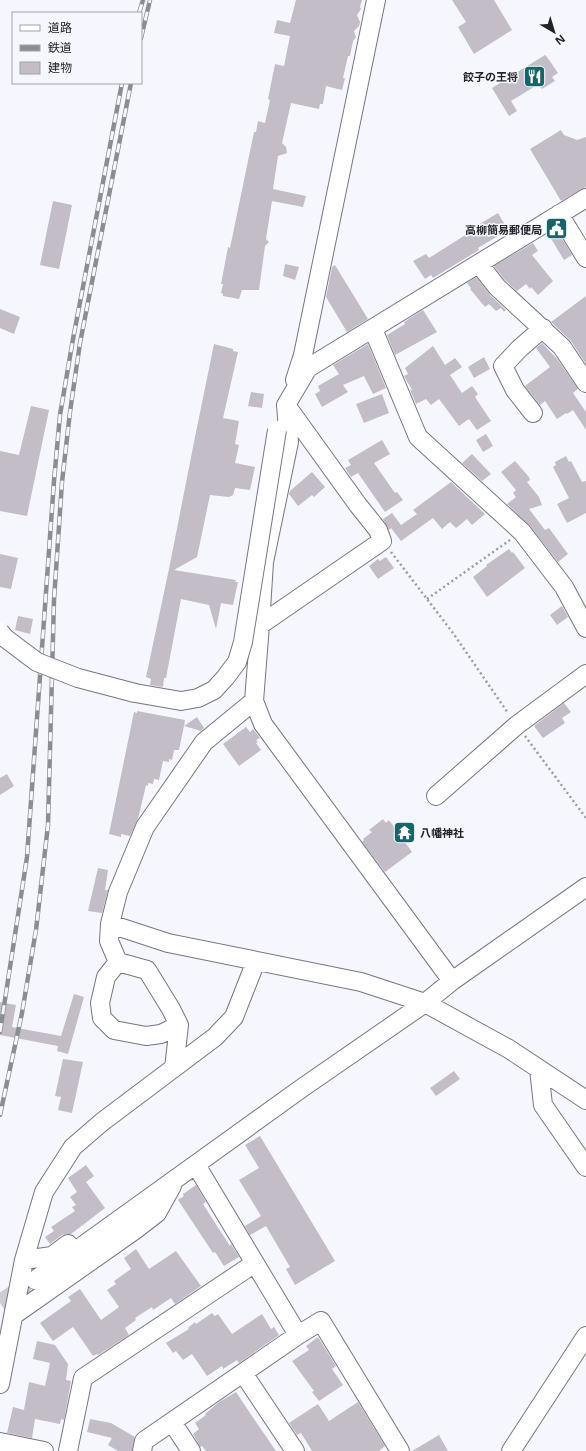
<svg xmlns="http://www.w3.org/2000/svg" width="586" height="1451" viewBox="0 0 586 1451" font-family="'Open Sans','Noto Sans JP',sans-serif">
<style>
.building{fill:#c2bdc7}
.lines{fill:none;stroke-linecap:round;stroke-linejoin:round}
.minor-tunnel{stroke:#cccdd3;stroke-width:18;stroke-dasharray:18 9;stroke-linecap:butt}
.minor-casing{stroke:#757780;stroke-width:20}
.path{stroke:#9a9ba0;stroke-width:2.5;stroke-dasharray:2 3;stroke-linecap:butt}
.minor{stroke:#fff;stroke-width:18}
.rail-casing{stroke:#8c8d93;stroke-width:4.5}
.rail{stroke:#f6f7fe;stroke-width:3;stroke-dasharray:9;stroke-linecap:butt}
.minor-bridge-casing{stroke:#757780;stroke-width:20;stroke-linecap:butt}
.minor-bridge{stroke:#fff;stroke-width:18}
.labels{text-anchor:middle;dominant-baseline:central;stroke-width:3;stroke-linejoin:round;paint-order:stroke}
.poi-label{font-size:11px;font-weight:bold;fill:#222327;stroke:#f6f7fe;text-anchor:end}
</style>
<rect width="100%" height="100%" fill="#f6f7fe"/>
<path class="building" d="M296 0H362L360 7 361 9 357 15 360 22 359 26 354 31 356 37 353 41 350 56H348L343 78H345L342 90 326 86 323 104H320L319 109 291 103 282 143 286 147 287 153 278 156 273 189 306 196 303 207 272 201 266 239 269 242 265 246 259 290H242L239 299 223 296V294L221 293 223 284H221L228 247 230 248 254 132H256L258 121 265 123 270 100 268 99 275 64 284 66 290 36 274 33 277 20 290 23Z
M452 0H494L512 30 474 54 458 27 466 22Z
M545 55 547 57 558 73 552 77 555 81 542 89 539 84 511 101 517 111 509 116 492 88Z
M561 130 564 135 577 140 586 137V187L561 201 530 149Z
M53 201 72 205 59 269 40 265Z
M498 213 508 230 478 248 479 250 433 278 431 275 425 279 413 261 426 254 429 258 456 241 473 230V228Z
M556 229 572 255 564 260 550 237 554 234 552 231Z
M533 243 538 251 532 255 553 281 538 295 531 287 530 289 526 284 517 291 505 280 494 266Z
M285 264 299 267 295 280 283 276Z
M335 265 368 319 347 332 326 297 332 267Z
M476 277 490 295 506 310 504 312 501 308 496 311 489 304 485 307 470 289 471 288 467 283Z
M586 296V364L571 341 551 322Z
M0 309 20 317 14 334 0 328Z
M423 310 437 332 395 355 387 335 405 324 404 322Z
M542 343 558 360 578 389 573 393 586 412V430L573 410 567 414 566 413 557 419 545 401 540 405 525 386 550 367 536 348Z
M214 344 233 349V351L238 352 223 418 239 421 235 444 239 445 235 463 255 467 250 490 235 488 233 495 229 497 210 495 197 557 174 570 236 580 235 582H238L233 605 221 603 216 629 209 605 181 599 166 678H164L163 687 150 685 151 679 146 677 169 569 195 437Z
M368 344 386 388 373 394 364 376 343 385 348 392 322 407 315 394 320 391 318 386 339 374 333 365Z
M433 346 445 365 455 358 462 367 450 375 462 393 472 386 478 394 475 397 491 421 477 430 469 419 459 426 439 399 431 405 426 399 416 404 410 390H412L404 376 408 374 405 368Z
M484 357 490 369 474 378 468 367Z
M251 392 264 394 262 408 248 406Z
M382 394 389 413 364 423 356 404Z
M31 406 49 410 27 516 0 511V451L19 455Z
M486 434 493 446 483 452 476 440Z
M382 440 390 454 374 463 395 493 397 492 403 500 385 512 358 473 351 477 345 468 351 465 348 460Z
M472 454 491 474 482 481 462 463Z
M566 456 569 462 571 461 582 482 586 481V513L567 523 557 504 569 498 553 467 556 465 555 462Z
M515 461 529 477 530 480 527 482 539 497 542 505 529 509 545 530 549 528 568 554 558 562 530 526 507 504 516 497 513 493 516 490 501 472Z
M312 472 325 487 314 497 312 495 298 506 289 494 290 491Z
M451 482 485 514 472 525 467 519 456 528 450 522 442 529 433 518 401 541 391 528 389 530 383 519 392 513 401 525 417 514 413 510Z
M509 549 512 553 513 552 525 568 487 597 473 577 487 566 486 565Z
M0 554 18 558 11 589 0 587Z
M386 557 394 568 378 579 369 566 378 559 380 561Z
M562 606 568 617 557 625 550 615Z
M18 616 33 619 30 634 15 630Z
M564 703 571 712 562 718 565 723 543 738 534 726Z
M137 711 185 720 184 726 197 717 204 728 201 731 184 726 179 750H174L172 760 169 759V762L163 761 159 780 154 779 153 784 148 783V786L146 785 138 819 130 836 121 834V837L109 834 134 712 137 713Z
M246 727 250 732 253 729 254 730 260 738 256 740 258 742 256 743 261 750 239 766 223 744Z
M7 774 14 786 0 795V778Z
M383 819 386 823 389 820 412 852 385 872 362 842 364 840 363 839 372 832 369 830Z
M98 868 108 870 105 890H108L102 913 88 911Z
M74 994 84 997 68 1054 57 1051 58 1046 0 1035V1002L16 1005 12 1027 61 1036Z
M63 1059 83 1062 72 1113 58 1110 61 1097 55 1096Z
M454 1071 460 1079 436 1096 430 1088Z
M260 1136 335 1261 295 1285 286 1269 290 1267 266 1226 250 1235 245 1226 261 1216 239 1180 259 1168 245 1145Z
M86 1165 94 1176 86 1182 105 1208 71 1234H66L62 1235 50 1244 45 1237 54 1231 51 1227 75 1211 72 1207 76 1205 70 1197 77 1192 68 1178Z
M196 1185 206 1202 203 1204 230 1246 231 1244 239 1257 224 1266 215 1252 213 1253 178 1200 184 1196 183 1194Z
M136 1249 149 1269 176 1251 201 1286 175 1304 171 1298 153 1310 152 1307 135 1318 136 1320 125 1328 129 1335 98 1355 97 1354 93 1356 73 1327 53 1341 40 1323 71 1301 68 1297 80 1289 101 1320 119 1307 107 1290 116 1284 114 1281 131 1269 124 1258Z
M212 1313 215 1316 218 1314 232 1334 262 1314 271 1329 274 1327 279 1335 239 1363 237 1360 223 1369 222 1366 207 1376 192 1354 183 1360 176 1351 173 1353 166 1343 189 1329 188 1328 195 1322 196 1324Z
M318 1337 336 1366 332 1369 343 1385 319 1401 312 1392 314 1391 292 1361 309 1350 306 1346Z
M37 1341 55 1345 68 1364 66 1380 71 1381 64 1420 61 1419 60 1424 35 1419 32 1438 7 1433 13 1407 24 1410 29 1382 45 1386 50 1363 33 1359Z
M236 1392 254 1419 276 1451H206L202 1446 200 1447 193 1434 199 1429 195 1423 206 1415 205 1414 219 1402Z
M358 1402 385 1446 379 1451H312L301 1433 297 1435 289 1423 318 1404 329 1421Z
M90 1419 111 1423 135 1437 132 1451H118L108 1445 112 1438 87 1432Z
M439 1435 448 1451H412Z"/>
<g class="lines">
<path class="minor-tunnel" d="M0 1303 28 1285"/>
<defs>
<path id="minor" d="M559 214 586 258
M479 264 497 287 562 347 586 383
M373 329 418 437 522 532 564 587 586 628
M295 380 303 355 376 0
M286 405 358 505 378 530 382 541 260 625 254 701 263 724 452 981
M533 413 515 390 503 366 519 349 543 328
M260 625 264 562 289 442 286 405 308 368 586 198
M436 796 517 725 586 674
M110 924 168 943 361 982 425 1003 509 1049 586 1100
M118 962 147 970 171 1009 179 1025 161 1034 146 1036 114 1030 102 1018 100 1003 106 977 118 962 109 941 110 924 118 892 145 827 204 742 254 701
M174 1068 179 1025
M539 1069 543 1105 586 1167
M196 1165 298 1335 321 1321 400 1451
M24 1260 52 1256 68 1244
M35 1280 302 1088 425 1003 452 981 586 887
M14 1315 135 1230 157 1213 172 1186
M243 1373 295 1451
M0 1384 24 1260 44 1192 73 1147 102 1122 215 1037 234 1017 256 961
M172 1422 191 1451
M0 1442 44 1451
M68 1451 83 1378 255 1263
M142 1451 144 1441 298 1335
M511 1451 586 1336"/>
</defs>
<use href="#minor" class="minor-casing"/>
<path class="path" d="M391 552 453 633 508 713
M427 599 510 540
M525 736 586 818"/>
<use href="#minor" class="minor"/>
<defs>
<path id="rail" d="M139 13 143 0
M141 38 150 0
M0 1032 27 857 54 481 60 415 73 339 122 83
M0 1115 22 1013 36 930 48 825 54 600 62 482 70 412 80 343 131 83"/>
</defs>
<use href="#rail" class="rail-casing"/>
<use href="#rail" class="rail"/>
<defs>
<path id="minor-bridge" d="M0 632 5 638 37 662 78 678 135 693 181 701 198 698 214 690 225 678 237 662 243 642 277 430"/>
</defs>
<use href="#minor-bridge" class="minor-bridge-casing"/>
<use href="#minor-bridge" class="minor-bridge"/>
</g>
<defs>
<symbol id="restaurant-square" viewBox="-11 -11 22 22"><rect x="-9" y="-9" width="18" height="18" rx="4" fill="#176567" stroke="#f6f7fe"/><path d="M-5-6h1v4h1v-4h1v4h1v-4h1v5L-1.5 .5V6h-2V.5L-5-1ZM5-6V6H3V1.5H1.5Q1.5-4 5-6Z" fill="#fff"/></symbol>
<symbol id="civic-square" viewBox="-11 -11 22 22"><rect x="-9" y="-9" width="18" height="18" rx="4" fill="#176567" stroke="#f6f7fe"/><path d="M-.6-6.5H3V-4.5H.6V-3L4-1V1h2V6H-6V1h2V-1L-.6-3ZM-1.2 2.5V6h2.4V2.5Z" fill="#fff"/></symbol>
<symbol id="temple-square" viewBox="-11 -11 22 22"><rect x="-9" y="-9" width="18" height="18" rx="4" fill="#176567" stroke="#f6f7fe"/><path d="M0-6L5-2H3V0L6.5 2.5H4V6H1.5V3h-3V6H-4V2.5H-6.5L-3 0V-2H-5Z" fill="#fff"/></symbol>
</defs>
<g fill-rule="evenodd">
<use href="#restaurant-square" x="522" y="64" width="25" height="25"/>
<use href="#civic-square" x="544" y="216" width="25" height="25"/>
<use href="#temple-square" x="392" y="820" width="25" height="25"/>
</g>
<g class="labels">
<g class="poi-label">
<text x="518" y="76">餃子の王将</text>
<text x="542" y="229">高柳簡易郵便局</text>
<text x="420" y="832" text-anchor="start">八幡神社</text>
</g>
</g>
<rect x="12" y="12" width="130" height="72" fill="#f6f7fe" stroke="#a1a2a8"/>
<rect x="20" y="25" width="20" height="6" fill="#ffffff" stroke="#a1a2a8"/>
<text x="48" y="32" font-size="12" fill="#222327">道路</text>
<rect x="20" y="45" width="20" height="6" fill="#8c8d93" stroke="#a1a2a8"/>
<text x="48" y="52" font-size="12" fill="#222327">鉄道</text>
<rect x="20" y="62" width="20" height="12" fill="#c2bdc7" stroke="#a1a2a8"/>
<text x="48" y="72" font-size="12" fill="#222327">建物</text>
<g transform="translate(554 32) rotate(142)" stroke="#f6f7fe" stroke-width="3" paint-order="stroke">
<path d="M0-3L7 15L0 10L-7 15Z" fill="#222327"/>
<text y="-6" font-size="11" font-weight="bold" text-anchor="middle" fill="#222327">N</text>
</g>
</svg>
